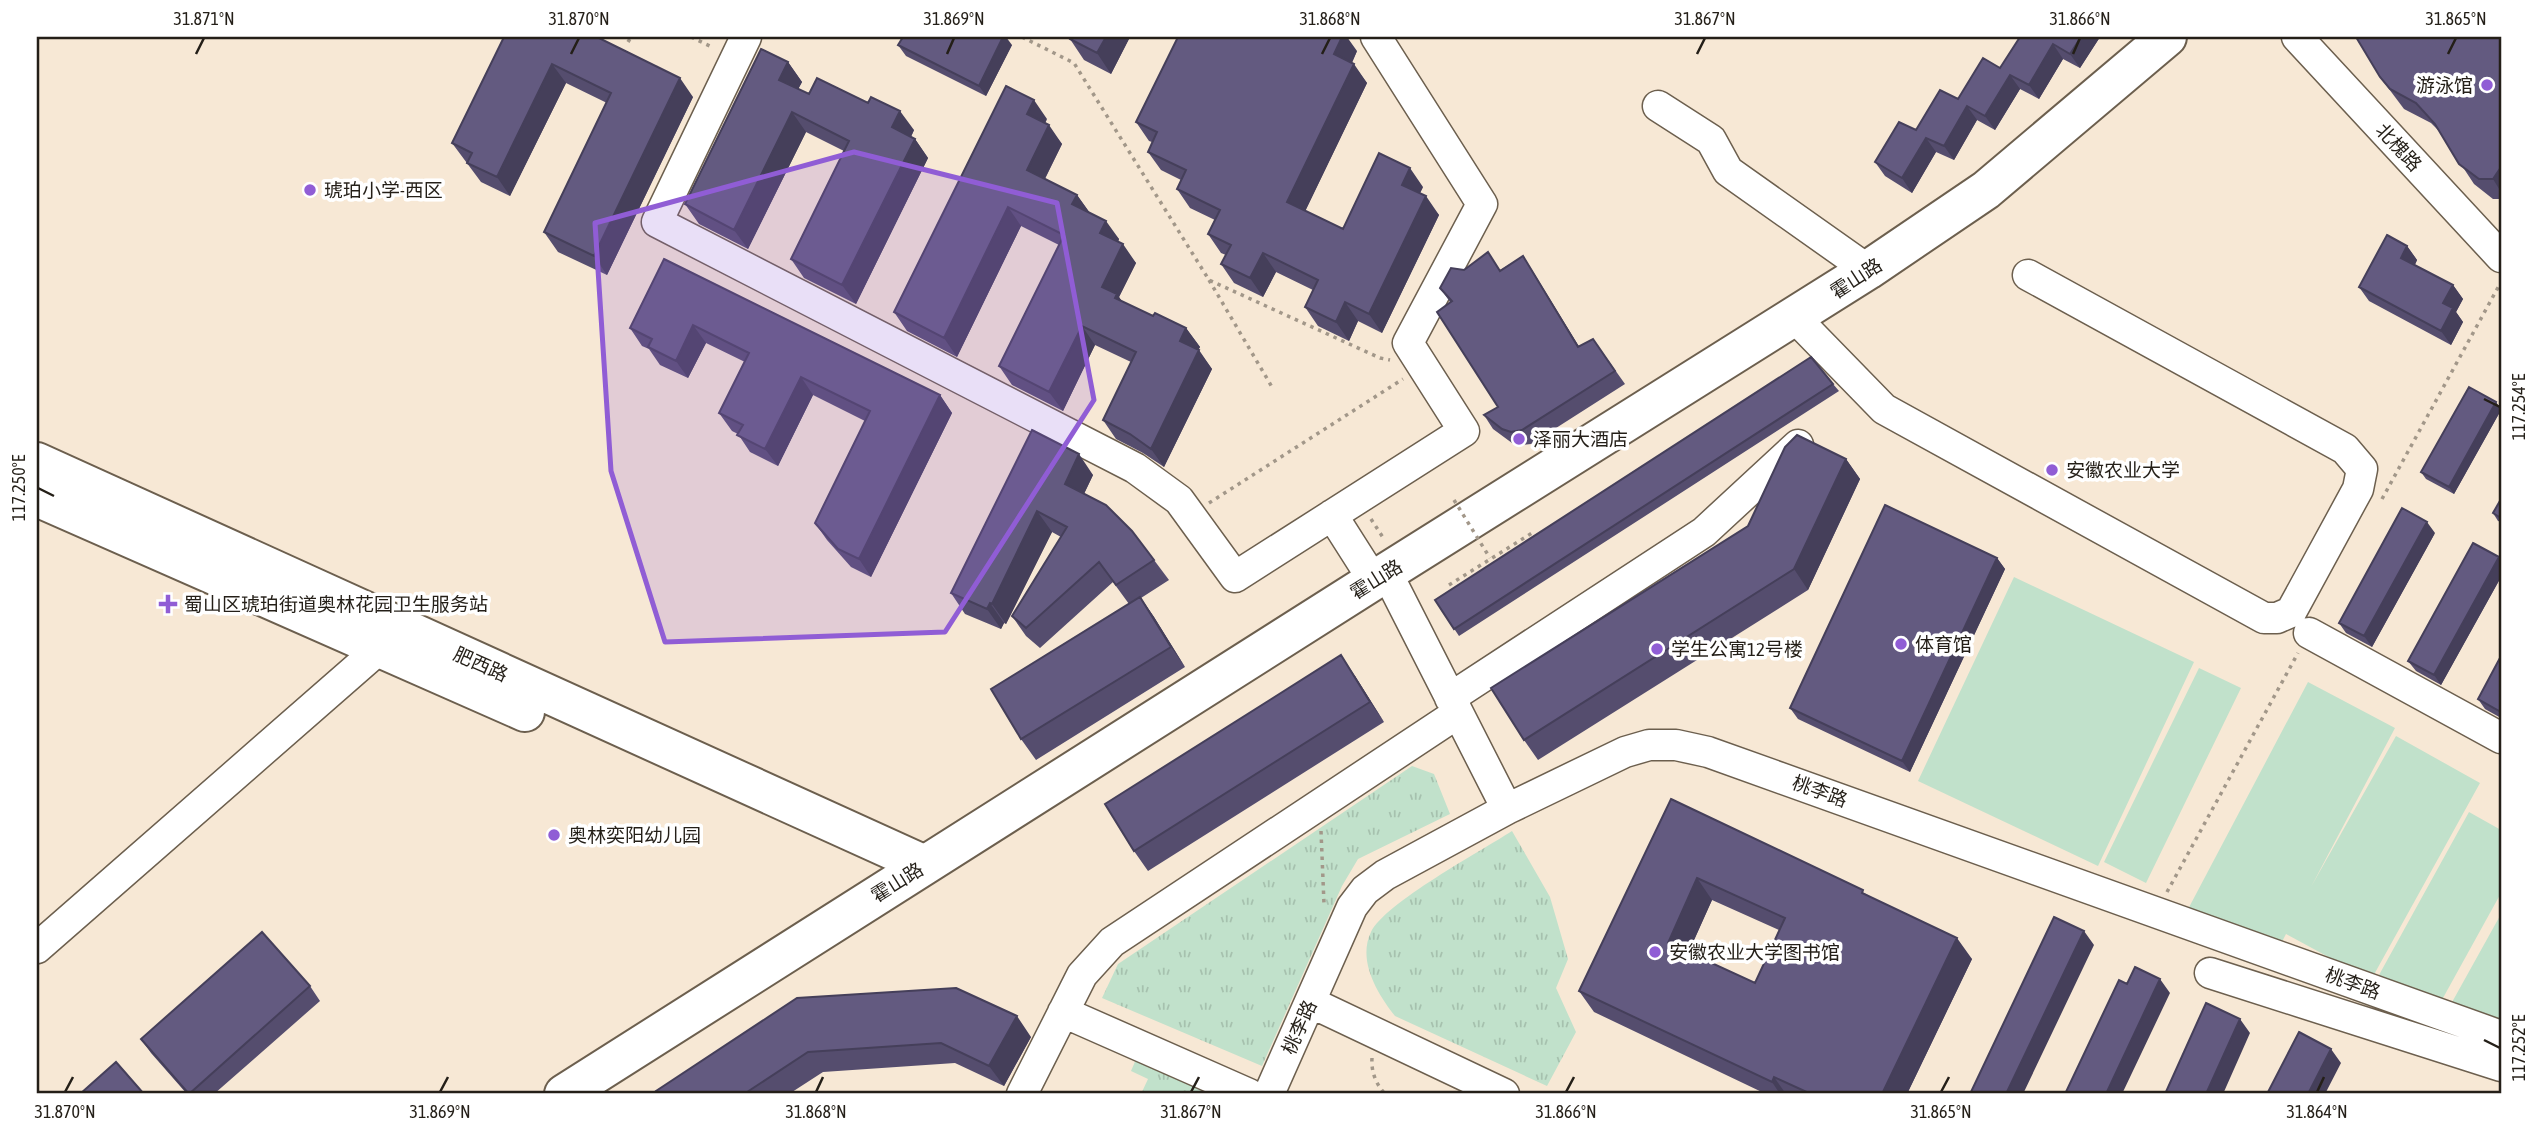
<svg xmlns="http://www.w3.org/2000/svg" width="2538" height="1131" viewBox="0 0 2538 1131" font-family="'Asap Condensed','Noto Sans SC',sans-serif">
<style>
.grass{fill:url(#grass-tufts)}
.pitch{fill:#c1e1cb}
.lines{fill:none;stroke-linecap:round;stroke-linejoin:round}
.minor-casing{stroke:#6c5f4e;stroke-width:33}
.major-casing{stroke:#6c5f4e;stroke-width:42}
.path{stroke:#a29789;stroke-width:3.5;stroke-dasharray:3.5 5;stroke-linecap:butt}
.minor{stroke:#fff;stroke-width:30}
.major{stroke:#fff;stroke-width:38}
.path-bridge{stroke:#a29789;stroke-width:3.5;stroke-dasharray:3.5 5;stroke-linecap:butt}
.wall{fill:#554d6e;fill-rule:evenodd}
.shaded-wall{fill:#453f5a}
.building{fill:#635a80;stroke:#453f5a;stroke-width:2;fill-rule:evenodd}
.marked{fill:#905dd5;fill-opacity:0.2;stroke:#905dd5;stroke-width:5;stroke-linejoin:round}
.ticks{fill:none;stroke:#241f18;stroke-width:2.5}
.poi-dot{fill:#905dd5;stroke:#fff;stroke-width:2.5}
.labels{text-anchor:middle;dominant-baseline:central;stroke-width:7;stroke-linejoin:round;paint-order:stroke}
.poi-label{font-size:19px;fill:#241f18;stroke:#fff;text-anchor:start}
.street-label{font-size:19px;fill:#241f18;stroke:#fff}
.neatline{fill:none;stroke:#241f18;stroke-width:2.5}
.ticks-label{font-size:18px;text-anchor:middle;fill:#241f18}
</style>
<defs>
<pattern id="grass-tufts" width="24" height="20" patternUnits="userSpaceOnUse" patternTransform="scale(1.75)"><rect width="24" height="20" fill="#c1e1cb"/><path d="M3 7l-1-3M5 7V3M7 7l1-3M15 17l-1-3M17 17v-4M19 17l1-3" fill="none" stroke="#a6c1ae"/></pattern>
</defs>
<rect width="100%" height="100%" fill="#f7e8d5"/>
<path class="grass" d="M1412 766 1434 774 1450 814 1358 859 1342 886 1262 1066 1102 998 1118 964Z
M1512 831 1550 897 1568 959 1556 988 1576 1032 1547 1086 1395 1016C1378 994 1357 961 1371 932 1385 903 1481 851 1512 831Z
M1137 1057 1213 1094H1141L1148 1079 1131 1071Z"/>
<path class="pitch" d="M2014 577 2194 662 2098 866 1918 781Z
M2199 668 2241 688 2146 883 2104 862Z
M2308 682 2395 728 2311 887 2396 736 2480 783 2371 980 2286 934 2273 959 2186 913Z
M2469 812 2501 830V893L2438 1007 2379 975Z
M2501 914V1032L2451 1004Z"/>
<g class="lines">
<defs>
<path id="minor" d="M746 37 657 222 1135 468 1179 500 1235 577 1464 431 1408 343 1482 204 1376 37
M2297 37 2501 257
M1658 106 1711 140 1728 171 1868 270
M1805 328 1884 409 2264 618H2277L2291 612 2358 489 2362 469 2345 449 2028 275
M1332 515 1374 581
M1395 589 1507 809
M2309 633 2501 738
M1450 698 1704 532 1798 445
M37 948 395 635
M2210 973 2501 1066
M1310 1002 1504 1094
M1063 1012 1249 1094
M1022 1094 1082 975 1112 942 1458 713
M1269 1094 1352 907 1365 890 1385 875 1507 809 1625 752 1649 745H1676L1708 752 2501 1036"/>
<path id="major" d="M37 462 925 865
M37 497 525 712
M564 1094 1387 572 1868 270 1986 190 2167 37"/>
</defs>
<use href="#minor" class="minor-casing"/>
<use href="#major" class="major-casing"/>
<path class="path" d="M691 37 714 48
M1022 37 1074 63 1209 280 1380 358 1390 360
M628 42 631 37
M1209 280 1272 387
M2382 499 2501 282
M1209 503 1403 379
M1371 519 1384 539
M1449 585 1532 533
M1321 831 1324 904
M2167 892 2298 653
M1372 1058C1371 1072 1376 1084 1385 1094"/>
<use href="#minor" class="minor"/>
<use href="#major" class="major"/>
<path class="path-bridge" d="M1454 500 1490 558"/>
</g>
<path class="wall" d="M504 37 693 97 607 275 558 252 544 232 607 103 566 83 510 196 481 182 452 143Z
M1130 37 1111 74 1084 60 1070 39Z
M2020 37H2100L2080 68 2063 59 2039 99 2020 89 1995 130 1977 120 1954 160 1936 152 1912 193 1885 176 1875 162 2000 68Z
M2501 37V199H2493L2474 184 2439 131 2431 123 2404 109 2380 77Z
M898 45H1012L986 96 906 56Z
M1357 51 1352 63 1367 83 1305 211 1343 229 1423 187 1420 193 1439 215 1382 333 1358 321 1349 341 1318 326 1305 307 1313 290 1276 272 1263 297 1234 283 1221 264 1226 255 1221 253 1208 234 1215 220 1190 208 1177 189 1181 180 1161 170 1148 152 1152 142 1149 141 1136 122Z
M788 62 802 82 798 89 809 94 914 130 911 137 915 139 928 158 856 304 804 278 791 259 844 151 806 132 748 249 699 224 685 204Z
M1047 119 1045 123 1062 144 1045 179 1077 195 1089 212 1119 239 1118 242 1136 263 1119 297 1122 302 1153 316 1186 328 1200 347 1198 350 1212 369 1164 467 1143 453 1116 439 1103 420 1131 362 1095 345 1063 411 1012 385 999 366 1059 245 1021 226 957 357 907 331 894 312Z
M2407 246 2417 260 2415 265 2453 285 2463 299 2456 312 2463 322 2451 345 2369 301 2359 287Z
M1523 256 1579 347 1593 339 1625 384 1531 444 1521 445 1512 443 1493 429 1484 415 1498 407 1450 302 1440 288 1464 270H1500Z
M664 259 940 395 952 413 871 577 851 567 827 540 815 523 865 421 813 395 778 466 750 452 738 434 732 431 719 413 745 362 706 343 688 378 660 365 649 349 642 346 630 328Z
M1833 384 1839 391 1459 636 1435 600Z
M2496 402 2501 410 2454 494 2426 479 2421 472Z
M1032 430 1093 475 1084 494 1154 560 1169 580 1141 598 1154 617 1185 667 1036 760 1021 739 1129 604 1113 582 1040 648 1026 636 1012 616 1061 537 1052 532 1006 624 1004 623 1001 629 965 614 951 593Z
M1846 459 1860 479 1808 590 1538 760 1524 740Z
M2501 499V522L2498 521 2493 513Z
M2435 533 2372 647 2346 633 2339 623Z
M2499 557 2501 560V577L2441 685 2416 671 2408 661Z
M1997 558 2005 569 1910 772 1798 719 1790 708Z
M2501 656V718L2485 709 2478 699Z
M1355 676 1384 722 1148 871 1134 851Z
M1671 799 1866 894 1972 959 1907 1094H1766L1594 1012 1579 991ZM1712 900 1779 930 1755 983 1688 953Z
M310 986 320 1001 214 1094H187L151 1053 141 1039Z
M797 998 1031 1037 1004 1086 955 1063 823 1072 789 1094H658Z"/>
<path class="shaded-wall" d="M1003 37H1006L1012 45 986 96 979 86Z
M1106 37H1130L1111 74 1097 53Z
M1342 37H1347L1357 51 1347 73 1334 54Z
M2081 37H2100L2080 68 2070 54Z
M2053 44 2063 59 2039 99 2029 85Z
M788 62 802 82 793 99 779 80Z
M552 64 566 83 510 196 497 177Z
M1354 64 1367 83 1301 220 1287 202Z
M2010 75 2020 89 1995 130 1985 116Z
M680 78 693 97 607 275 594 256Z
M1034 100 1047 119 1040 133 1027 114Z
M1967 106 1977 120 1954 160 1944 146Z
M900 111 914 130 906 147 892 127Z
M792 112 806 132 748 249 734 230Z
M1049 125 1062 144 1040 188 1027 170Z
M1926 138 1936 152 1912 193 1902 178Z
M915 139 928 158 856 304 842 285Z
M2501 167V192L2493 179Z
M1410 168 1423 187 1415 203 1402 185Z
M1077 195 1090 213 1072 204Z
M1426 196 1439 215 1382 333 1369 314Z
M1008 207 1021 226 957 357 944 338Z
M1106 221 1119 239 1113 252 1100 233Z
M1123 244 1136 263 1119 297 1130 313 1102 287Z
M2407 246 2417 260 2411 272 2401 258Z
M1263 253 1276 272 1263 297 1250 278Z
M1523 256 1532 270 1588 361 1578 347Z
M2453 285 2463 299 2456 312 2463 322 2451 345 2441 331 2443 303Z
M1345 302 1358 321 1349 341 1336 322Z
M693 325 706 343 688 378 676 361Z
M1082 326 1095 345 1063 411 1049 392Z
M1186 328 1200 347 1193 360 1180 341Z
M1199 350 1212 369 1164 467 1151 449Z
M801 377 813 395 778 466 765 449Z
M940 395 952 413 871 577 859 559Z
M2496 402 2501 410 2454 494 2449 487Z
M1079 454 1093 475 1079 504 1065 484Z
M1846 459 1860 479 1808 590 1794 569Z
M1037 511 1052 532 1006 624 992 604Z
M2427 522 2435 533 2372 647 2364 636Z
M2499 557 2501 560V577L2441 685 2434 675Z
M1997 558 2005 569 1910 772 1902 761Z
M1140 597 1154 617 1185 667 1171 647Z
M990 603 1004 623 1001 629 987 609Z
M1341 655 1355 676 1384 722 1370 702Z
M1697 878 1712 900 1683 965 1668 943Z
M2084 931 2094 945 2023 1094H2006Z
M1957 938 1972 959 1907 1094H1882Z
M2160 979 2170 993 2122 1094H2106Z
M1017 1016 1031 1037 1004 1086 989 1066Z
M2240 1019 2250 1033 2223 1094H2206Z
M2331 1049 2341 1063 2325 1094H2308Z
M1774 1077 1786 1094H1780L1772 1082Z"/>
<path class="building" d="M504 37H597L680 78 594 256 544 232 611 93 552 64 497 177 467 163 472 153 452 143Z
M903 37H1003L979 86 898 45Z
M1071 37H1106L1097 53 1070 39Z
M1178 37H1342L1334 54 1354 64 1287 202 1343 229 1379 153 1410 168 1402 185 1426 196 1369 314 1345 302 1336 322 1305 307 1318 280 1263 253 1250 278 1221 264 1231 245 1208 234 1220 210 1177 189 1186 170 1148 152 1157 132 1136 122Z
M2020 37H2081L2070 54 2053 44 2029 85 2010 75 1985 116 1967 106 1944 146 1926 138 1902 178 1875 162 1899 122 1916 130 1940 90 1958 99 1983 58 2000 68Z
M2356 37H2501V167L2493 179H2479L2459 164 2435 124 2416 103 2390 89 2380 77Z
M761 49 788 62 779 80 809 94 817 78 868 103 871 97 900 111 892 127 915 139 842 285 791 259 849 141 792 112 734 230 685 204Z
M1006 86 1034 100 1027 114 1049 125 1027 170 1077 195 1072 204 1106 221 1100 233 1123 244 1102 287 1117 294 1115 298 1153 316 1155 313 1186 328 1180 341 1199 350 1151 449 1130 434 1103 420 1136 352 1082 326 1049 392 999 366 1064 235 1008 207 944 338 894 312Z
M2387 235 2407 246 2401 258 2453 285 2443 303 2453 308 2441 331 2359 287Z
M1488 252 1500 271 1523 256 1578 347 1593 339 1615 371 1522 430 1511 432 1502 429 1484 415 1498 407 1437 312 1452 301 1440 288 1451 268 1464 270Z
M664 259 940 395 859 559 838 549 815 523 870 411 801 377 765 449 737 435 743 425 719 413 749 353 693 325 676 361 648 347 652 339 630 328Z
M1811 357 1833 384 1454 629 1435 600Z
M2469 387 2496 402 2449 487 2421 472Z
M1032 430 1079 454 1065 484 1106 505 1132 531 1154 560 1116 585 1099 562 1026 628 1012 616 1067 527 1037 511 992 604 990 603 987 609 951 593Z
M1797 435 1846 459 1794 569 1524 740 1491 688 1748 526 1785 447Z
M2501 499V518L2493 513Z
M1885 505 1997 558 1902 761 1790 708Z
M2402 508 2427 522 2364 636 2339 623Z
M2473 543 2499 557 2434 675 2408 661Z
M1140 597 1171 647 1021 739 991 689Z
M1341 655 1370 702 1134 851 1105 804Z
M2501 656V712L2478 699Z
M1671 799 1863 890 1862 893 1957 938 1882 1094H1811L1774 1077 1772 1082 1579 991ZM1697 878 1785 918 1755 983 1668 943Z
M2054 917 2084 931 2006 1094H1970Z
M262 932 310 986 189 1094 141 1039Z
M2135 967 2160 979 2106 1094H2065L2119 980 2127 984Z
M956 988 1017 1016 989 1066 941 1043 808 1052 744 1094H658L656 1091 797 998Z
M2206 1003 2240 1019 2206 1094H2165Z
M2299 1032 2331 1049 2308 1094H2267Z
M116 1062 144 1094H80Z"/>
<path class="marked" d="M854 152 1057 203 1094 400 945 632 665 642 611 471 595 223Z"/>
<path class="ticks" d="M196 54 204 38M571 54 579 38M947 54 954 38M1322 54 1330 38M1697 54 1705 38M2073 54 2080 38M2448 54 2456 38M2484 399 2500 407M38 488 54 496M2484 1040 2500 1048M65 1092 73 1077M440 1092 448 1077M816 1092 823 1077M1191 1092 1199 1077M1566 1092 1574 1077M1941 1092 1949 1077M2317 1092 2324 1077"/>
<g class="poi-dot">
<circle cx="2487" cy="85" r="7"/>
<circle cx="310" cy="190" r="7"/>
<circle cx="1519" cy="439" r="7"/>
<circle cx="2052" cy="470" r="7"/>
<path d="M164.5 593.5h7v7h7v7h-7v7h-7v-7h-7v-7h7z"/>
<circle cx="1901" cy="644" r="7"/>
<circle cx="1657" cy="649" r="7"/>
<circle cx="554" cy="835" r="7"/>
<circle cx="1655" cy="952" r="7"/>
</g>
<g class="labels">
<g class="poi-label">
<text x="2473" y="85" text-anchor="end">游泳馆</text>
<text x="324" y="190">琥珀小学-西区</text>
<text x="1533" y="439">泽丽大酒店</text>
<text x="2066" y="470">安徽农业大学</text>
<text x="184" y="604">蜀山区琥珀街道奥林花园卫生服务站</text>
<text x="1915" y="644">体育馆</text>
<text x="1671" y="649">学生公寓12号楼</text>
<text x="568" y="835">奥林奕阳幼儿园</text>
<text x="1669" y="952">安徽农业大学图书馆</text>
</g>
<g class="street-label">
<text transform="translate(2399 147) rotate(47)">北槐路</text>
<text transform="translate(1856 278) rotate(-33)">霍山路</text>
<text transform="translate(1376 579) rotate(-32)">霍山路</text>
<text transform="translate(481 664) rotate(24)">肥西路</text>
<text transform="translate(1820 791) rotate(20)">桃李路</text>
<text transform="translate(897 882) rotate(-32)">霍山路</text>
<text transform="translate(2353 983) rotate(20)">桃李路</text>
<text transform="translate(1299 1027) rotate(-66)">桃李路</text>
</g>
</g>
<rect width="2538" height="1131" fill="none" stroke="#ffffff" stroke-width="77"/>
<rect x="38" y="38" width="2462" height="1054" class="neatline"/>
<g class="ticks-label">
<text x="204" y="25">31.871°N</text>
<text x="579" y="25">31.870°N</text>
<text x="954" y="25">31.869°N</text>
<text x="1330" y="25">31.868°N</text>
<text x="1705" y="25">31.867°N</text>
<text x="2080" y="25">31.866°N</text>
<text x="2456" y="25">31.865°N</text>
<text transform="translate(2519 407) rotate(-90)" y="6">117.254°E</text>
<text transform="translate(19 488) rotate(-90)" y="6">117.250°E</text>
<text transform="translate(2519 1048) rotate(-90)" y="6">117.252°E</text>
<text x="65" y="1118">31.870°N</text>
<text x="440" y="1118">31.869°N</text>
<text x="816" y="1118">31.868°N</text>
<text x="1191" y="1118">31.867°N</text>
<text x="1566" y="1118">31.866°N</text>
<text x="1941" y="1118">31.865°N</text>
<text x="2317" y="1118">31.864°N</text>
</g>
</svg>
